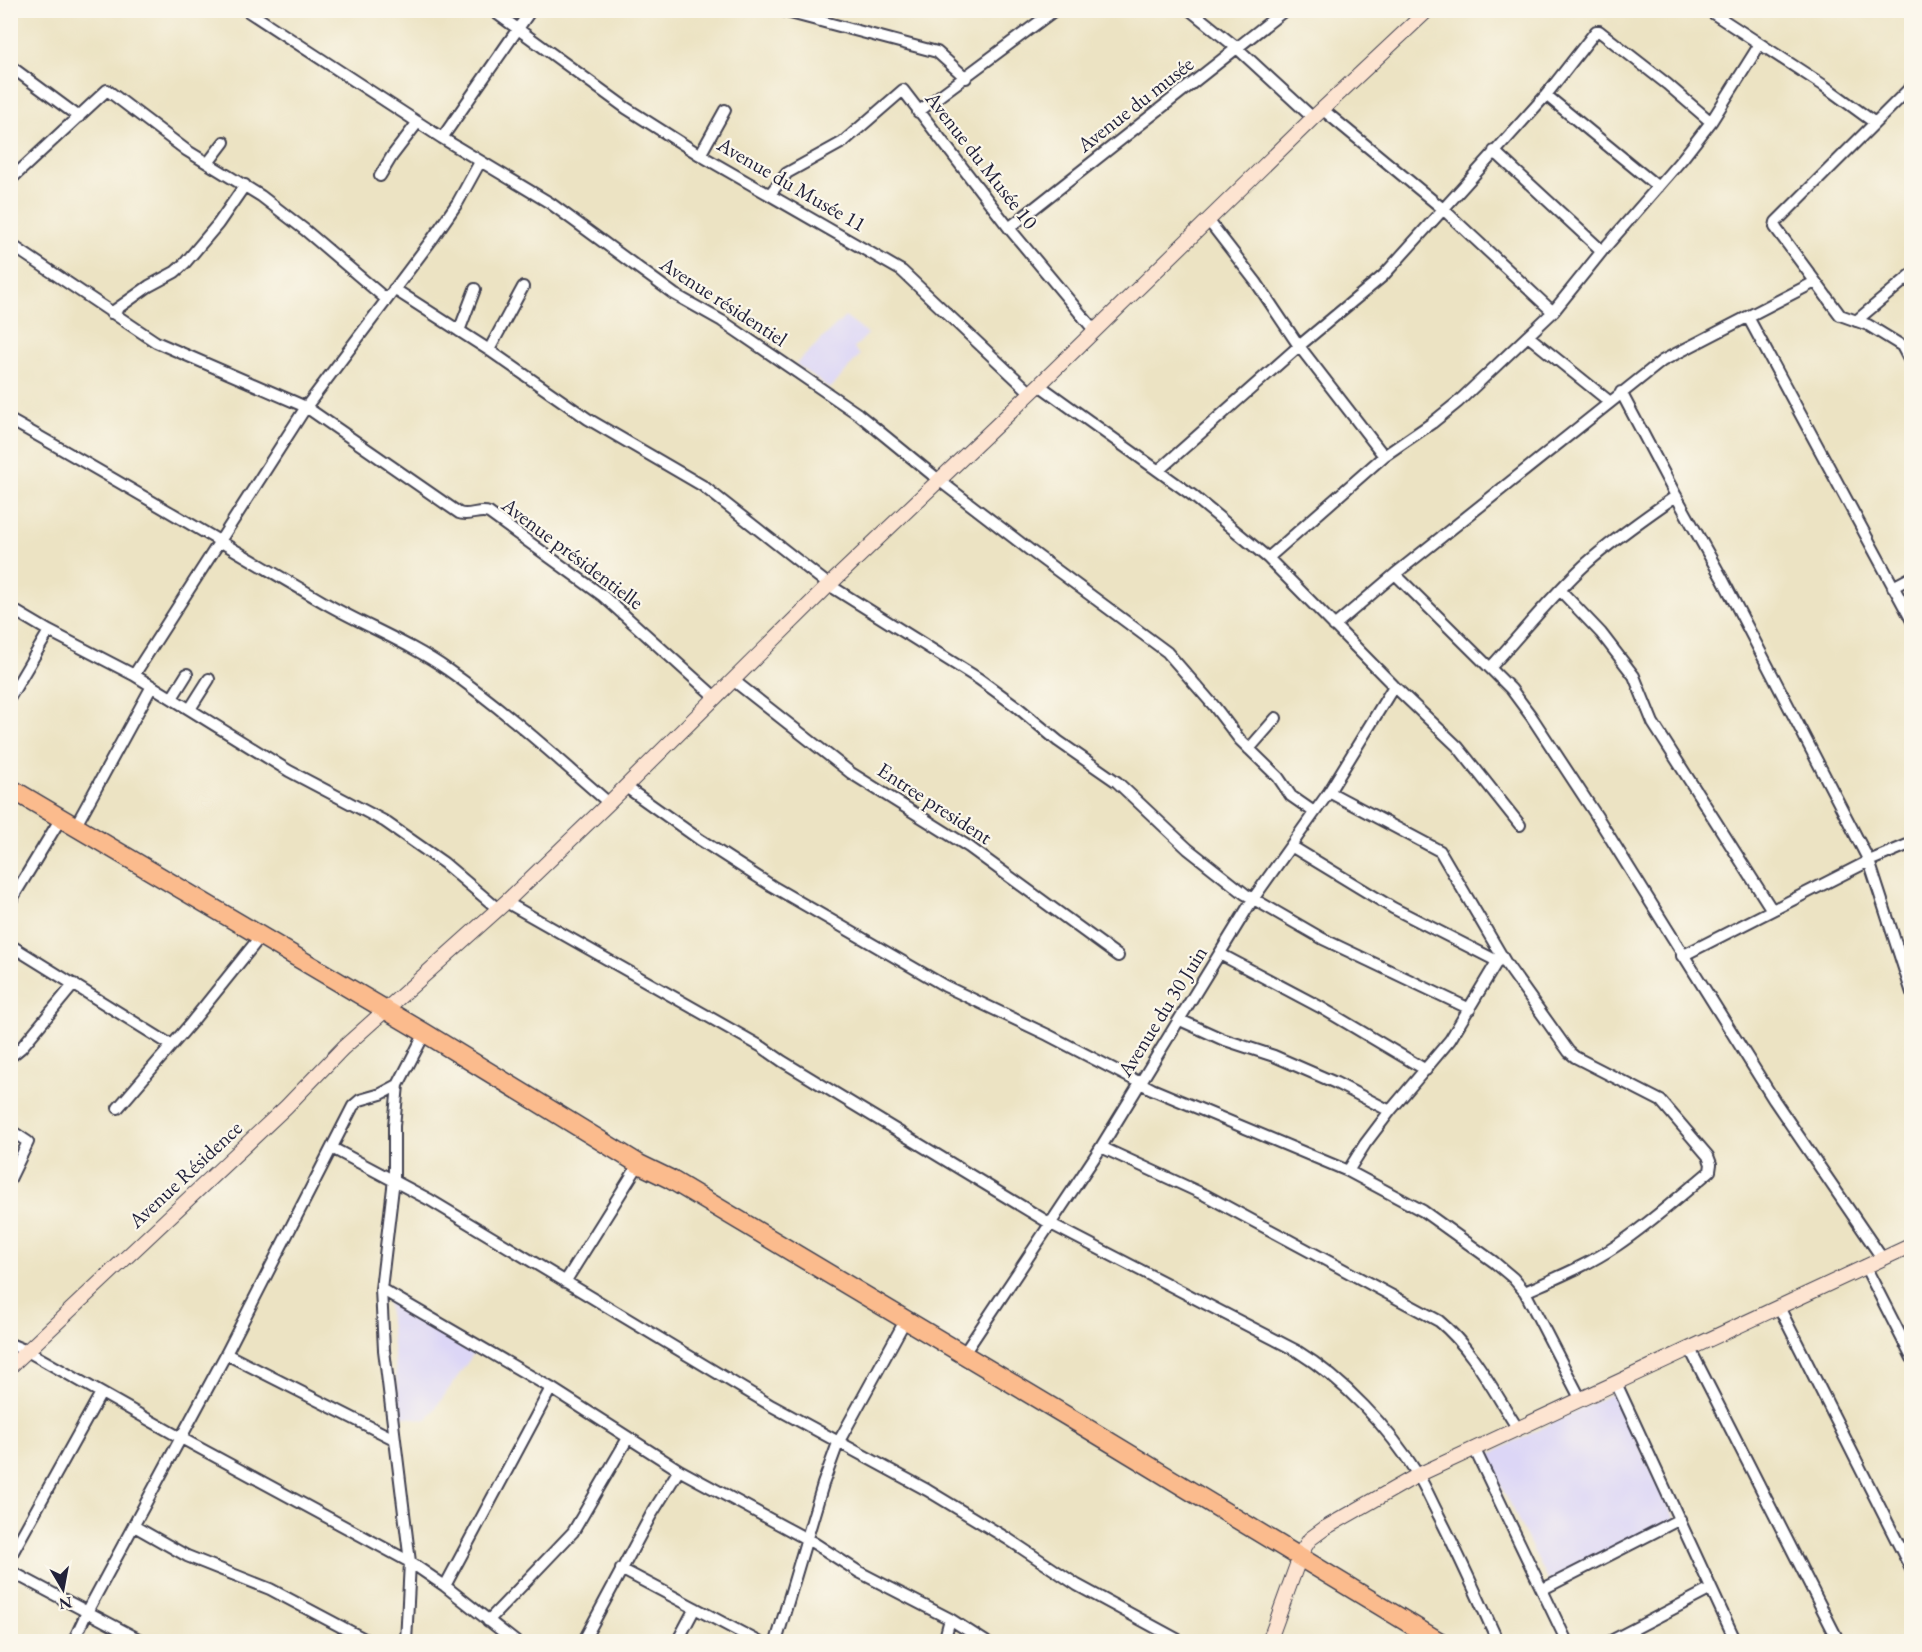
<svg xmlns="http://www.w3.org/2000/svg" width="1922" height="1652" viewBox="0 0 1922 1652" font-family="'EB Garamond',serif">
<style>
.built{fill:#dcd6f6}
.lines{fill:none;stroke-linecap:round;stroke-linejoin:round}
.street-casing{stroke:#403f4f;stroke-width:14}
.secondary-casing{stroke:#403f4f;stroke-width:16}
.highway-casing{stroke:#403f4f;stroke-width:21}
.street{stroke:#fff;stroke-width:10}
.secondary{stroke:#fde4d1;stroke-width:14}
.highway{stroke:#fbbb8d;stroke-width:18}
.labels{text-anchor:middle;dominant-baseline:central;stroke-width:4.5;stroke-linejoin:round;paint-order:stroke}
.street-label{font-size:21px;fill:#22223b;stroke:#fbf7ec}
</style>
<rect width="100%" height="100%" fill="#fbf7ec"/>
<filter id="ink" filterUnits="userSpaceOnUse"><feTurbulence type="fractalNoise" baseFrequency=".0167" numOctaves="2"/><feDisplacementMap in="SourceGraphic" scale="12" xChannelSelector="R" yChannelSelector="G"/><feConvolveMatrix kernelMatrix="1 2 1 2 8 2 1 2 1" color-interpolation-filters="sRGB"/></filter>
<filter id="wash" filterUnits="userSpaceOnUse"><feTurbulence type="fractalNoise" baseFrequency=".008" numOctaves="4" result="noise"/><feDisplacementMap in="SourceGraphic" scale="24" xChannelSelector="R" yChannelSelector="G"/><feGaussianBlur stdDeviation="1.35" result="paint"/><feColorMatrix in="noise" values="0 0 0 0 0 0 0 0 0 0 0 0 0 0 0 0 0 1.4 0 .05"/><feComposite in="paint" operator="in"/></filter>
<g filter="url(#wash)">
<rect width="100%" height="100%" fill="#ece3c3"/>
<path class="built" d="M845 317 868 334 854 348 860 355 830 389 796 364Z
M387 1296 477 1349 427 1420 401 1416Z
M1613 1393 1675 1519 1549 1582 1486 1456Z"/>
</g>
<g filter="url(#ink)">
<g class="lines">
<defs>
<path id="street" d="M246 10 442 138 550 203 674 294 722 321 858 414 940 481 1031 551 1167 652 1214 706 1240 740 1278 777 1291 796 1314 812
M492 10 626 108 700 155 902 271 1031 393
M779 10 937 52 966 78
M1190 10 1237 48 1313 118
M1708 10 1823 85 1875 123
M10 66 79 117
M1912 86 1776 222 1775 227 1840 315 1868 325 1912 352
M1546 95 1658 187
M1322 109 1443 209 1553 312
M918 112 1055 10
M442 138 531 10
M1494 151 1602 251
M700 155 725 110
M208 163 224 142
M380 176 392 156 418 122
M10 180 107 90 186 150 261 196 305 230 386 299
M770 194 787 173 843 142 903 90 1009 228 1094 330
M1208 220 1256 282 1299 346 1384 456
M1009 228 1285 10
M10 244 156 342 306 407 459 513C469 517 479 509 489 513L603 596 715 697
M394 289 489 350 588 419 703 486 829 585 979 679 1016 706 1058 741 1117 782 1188 849 1245 894 1323 939 1470 1009
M111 313 149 286 175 272 185 263 218 224 245 185
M1748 317 1912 621
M1856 321 1912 274
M459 331 475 289
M1528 336 1610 402
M1903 348 1912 365
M489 350 523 287
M1039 385 1192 495 1268 558 1394 686 1458 747 1520 825
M1621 392 1676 496 1723 580 1869 861 1912 993
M10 420C116 479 220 542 325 603 365 626 410 643 448 670 505 710 557 758 609 803
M1159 470 1299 346 1383 276 1546 95 1596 31H1599L1667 84 1711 122
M1268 558 1384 456 1432 423 1458 402 1553 312 1602 251 1683 158 1711 122 1760 44
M1395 574 1490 668 1511 689 1531 716 1596 815 1774 1100 1882 1258
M1893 587 1912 577
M1560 590 1601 633 1634 676 1653 723 1772 910
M10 608 49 631 134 675 289 771 384 821 444 863 498 909
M1334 626 1395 574 1662 361 1815 282
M1490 668C1522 633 1552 595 1587 563 1615 538 1646 517 1676 496
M134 675 306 407 433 238 458 202 480 162
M733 680 851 773 969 847 1118 956
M10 697 49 631
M172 698 187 674
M190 709 209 679
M1249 749 1276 718
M626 787 699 839 772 886 945 986 1048 1035 1152 1089 1348 1171 1423 1211 1494 1262 1513 1278 1525 1292 1581 1400
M1329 792 1440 851 1507 965 1569 1052 1575 1057 1661 1101 1708 1156 1711 1164 1710 1171C1679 1197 1649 1224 1616 1246 1588 1265 1556 1278 1525 1292
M75 827 152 686
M1291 846 1393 908 1497 961
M10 902 61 818
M506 902 762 1047 782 1061 1051 1224 1297 1351C1344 1380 1389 1428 1418 1475 1426 1488 1432 1503 1439 1516 1460 1557 1479 1600 1498 1642
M10 945 171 1045
M1220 954 1320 1007 1426 1070
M1682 956 1869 861 1912 843
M1180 1020 1222 1039 1274 1056 1336 1083 1390 1111
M10 1057 21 1048 74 984
M118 1108 191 1023 260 937
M10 1130 28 1142 10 1179
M1101 1147 1205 1195 1439 1321C1473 1349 1494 1392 1518 1429
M332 1148 430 1200 772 1406 927 1490 1008 1539 1077 1585 1182 1642
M1348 1171 1365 1144 1390 1111 1450 1040 1501 955
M1865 1266 1912 1358
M565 1282 639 1164
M381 1289 551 1388 679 1470 814 1543 859 1572 950 1619 986 1642
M1779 1307 1912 1571
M10 1344 27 1351 181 1438 410 1562 445 1586 516 1642
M1690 1349 1839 1642
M226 1354 394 1439
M963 1355 1098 1152 1253 899 1329 792 1394 686
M1616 1383 1736 1642
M1475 1450 1567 1642
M134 1526 187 1556 270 1589 370 1642
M10 1557 101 1393
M621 1569 759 1642
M10 1571 144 1642
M445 1586 551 1388
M1543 1589 1680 1519
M488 1621 573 1532 628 1438
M73 1642 87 1612 226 1354 353 1106 360 1100 381 1094 398 1085
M406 1642 410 1562 384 1350 381 1289 394 1179V1126L398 1085 425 1033
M583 1642 651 1515 679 1470
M677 1642 695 1608
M776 1642 823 1484 838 1443 906 1319
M944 1642 950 1619
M1609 1642 1711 1589"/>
<path id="secondary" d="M10 1367 286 1107 343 1048 506 902 609 803 829 585 1039 385 1313 118 1428 10
M1269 1642 1302 1551 1310 1539 1325 1528 1418 1475 1912 1245"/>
<path id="highway" d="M10 788 425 1033 639 1164 670 1179C928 1332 1184 1486 1440 1642"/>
</defs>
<use href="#street" class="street-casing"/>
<use href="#secondary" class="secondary-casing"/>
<use href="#highway" class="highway-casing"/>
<use href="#street" class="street"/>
<use href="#secondary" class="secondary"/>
<use href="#highway" class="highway"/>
</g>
</g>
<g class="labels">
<g class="street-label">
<text transform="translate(1135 104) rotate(-38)">Avenue du musée</text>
<text transform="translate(982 160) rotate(52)">Avenue du Musée 10</text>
<text transform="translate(792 184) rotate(30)">Avenue du Musée 11</text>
<text transform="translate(724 301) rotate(33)">Avenue résidentiel</text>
<text transform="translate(573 553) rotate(37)">Avenue présidentielle</text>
<text transform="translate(935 803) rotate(33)">Entree president</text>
<text transform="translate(1162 1011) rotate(-58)">Avenue du 30 Juin</text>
<text transform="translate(185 1174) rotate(-43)">Avenue Résidence</text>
</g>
</g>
<rect width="1922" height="1652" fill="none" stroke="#fbf7ec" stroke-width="36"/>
<g transform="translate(63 1589) rotate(170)" stroke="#fbf7ec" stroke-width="4.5" paint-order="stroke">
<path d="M0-4.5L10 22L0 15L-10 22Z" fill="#22223b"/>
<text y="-9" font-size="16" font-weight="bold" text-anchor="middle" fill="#22223b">N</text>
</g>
</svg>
